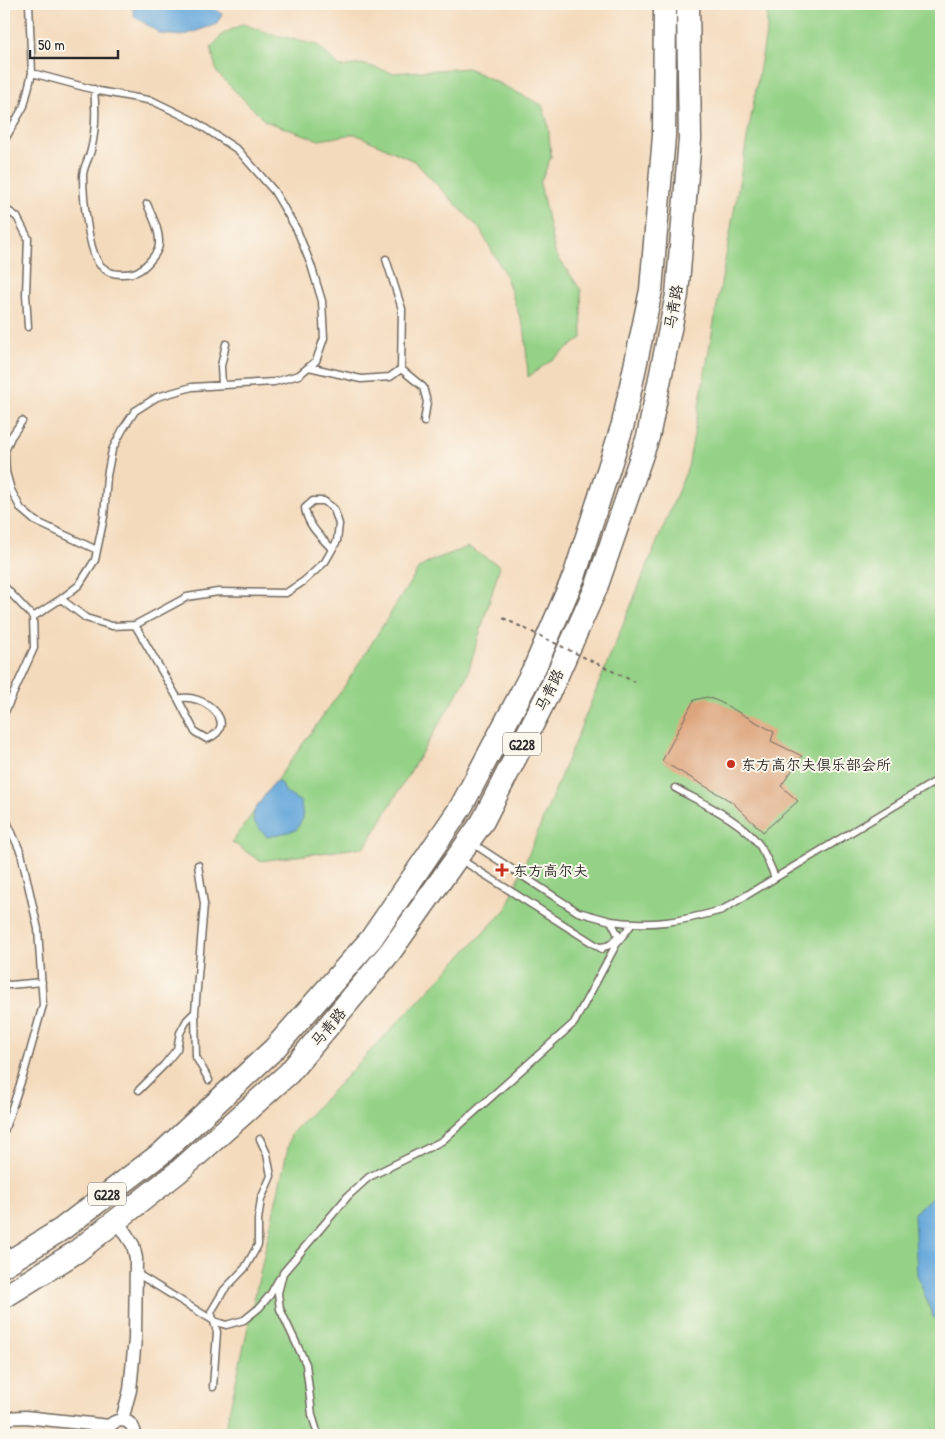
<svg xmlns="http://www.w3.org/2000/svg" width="945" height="1439" viewBox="0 0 945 1439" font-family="'Patrick Hand','LXGW WenKai TC',sans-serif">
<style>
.green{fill:#95d287;stroke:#607e59}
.water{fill:#67a9db;stroke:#496a83}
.building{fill:#dda57d}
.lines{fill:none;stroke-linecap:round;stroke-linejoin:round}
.lane-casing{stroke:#71685e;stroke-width:9}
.street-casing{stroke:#71685e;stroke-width:15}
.highway-casing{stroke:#71685e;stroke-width:25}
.lane{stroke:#fff;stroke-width:6}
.street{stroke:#fff;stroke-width:12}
.highway{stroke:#fff;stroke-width:22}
.path-bridge{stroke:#71685e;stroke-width:2;stroke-dasharray:4 4;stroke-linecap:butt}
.poi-dot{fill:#c8321e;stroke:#fbf7ec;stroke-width:2}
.labels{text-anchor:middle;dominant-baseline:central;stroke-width:4;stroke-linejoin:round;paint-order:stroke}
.shield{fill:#fbf7ec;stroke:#696865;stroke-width:1}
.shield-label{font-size:14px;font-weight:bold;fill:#2b2b2b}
.street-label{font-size:15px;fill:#2b2b2b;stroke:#fbf7ec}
.poi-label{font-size:15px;fill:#2b2b2b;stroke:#fbf7ec;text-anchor:start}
</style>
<rect width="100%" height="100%" fill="#fbf7ec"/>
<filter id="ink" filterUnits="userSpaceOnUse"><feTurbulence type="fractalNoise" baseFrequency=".02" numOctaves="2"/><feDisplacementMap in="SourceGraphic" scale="10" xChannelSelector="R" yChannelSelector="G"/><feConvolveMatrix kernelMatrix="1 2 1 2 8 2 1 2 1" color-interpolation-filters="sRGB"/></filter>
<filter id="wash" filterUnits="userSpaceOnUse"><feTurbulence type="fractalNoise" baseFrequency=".0096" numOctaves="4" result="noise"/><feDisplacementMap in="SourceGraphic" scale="20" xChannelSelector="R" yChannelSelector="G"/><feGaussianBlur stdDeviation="1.12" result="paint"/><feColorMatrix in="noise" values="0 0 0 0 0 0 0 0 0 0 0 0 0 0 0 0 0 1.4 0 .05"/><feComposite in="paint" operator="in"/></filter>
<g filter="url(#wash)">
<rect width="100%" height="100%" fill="#f4dabc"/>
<path class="green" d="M767 4H941V1435H224L291 1134 506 909 688 467 767 28Z
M243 24 272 34 317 45 340 67 362 64 393 73 468 68 542 105 548 124 551 157 540 183 555 253 581 290 582 338 528 377 525 332 505 274 479 228 414 161 355 134 319 140 265 121 217 73 211 48 223 34Z
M468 547 500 566 466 679 365 847 260 861 232 842 346 684 419 568 433 560Z"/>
<path class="water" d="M131 4H201L211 6 222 14 217 24 182 36 161 34 135 17Z
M274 782 281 783 286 793 301 802 303 818 296 830 267 837 253 821 254 811Z
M941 1185V1319L933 1317 917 1274 914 1213 931 1198Z"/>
<g id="blocks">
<path class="building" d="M707 697 720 702 774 732 771 741 802 756 781 786 798 801 763 832 732 802 662 761 694 700Z"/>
</g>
</g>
<g filter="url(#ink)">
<use href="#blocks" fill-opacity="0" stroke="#71685e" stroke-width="1"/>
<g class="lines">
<defs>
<path id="lane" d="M32 73 99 91 153 101 194 121 238 150 274 191 297 230 311 265 322 301 324 338 316 361 299 375 274 382 192 387 157 397 135 411 123 429 112 450 107 476 104 517 95 560 79 585 61 599 33 617
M94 89C96 109 96 130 91 150 89 159 83 167 83 176 83 195 88 251 100 265 102 267 104 268 106 270 112 275 128 275 136 272 144 269 159 253 159 244 160 230 152 216 147 204
M4 141 24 106 32 73 29 4
M4 208 17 217 28 238 26 294 28 327
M309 367 361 379 390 377 401 369 402 309 386 259
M401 369 423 387 427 402 424 422
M222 385 221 366 226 344
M22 421 11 437 5 451 6 472 11 490 21 509 35 521 97 550
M4 586 33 617 34 648 4 714
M61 599 86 618 112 626 135 625 187 597 218 592 286 593 304 581 325 562 337 541 339 524 334 509 324 501H313L305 508C307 525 321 537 332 549
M135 625 178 699 195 732 207 739C242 725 202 691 178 699
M675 788C702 803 743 821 760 846 766 856 771 867 775 878
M4 815 21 853 38 929 43 1005 24 1073 4 1131
M472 843 578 912 611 921 618 935C613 944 609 947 599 947
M460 859 602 949
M198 865 204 904 195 1012 196 1057 209 1080
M611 921C651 927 683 921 722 910L941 778
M4 984 10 985 42 982
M139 1090 164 1065 177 1049 180 1033 187 1020 195 1012
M136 1273 214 1321 226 1325 244 1320 259 1308 270 1295 279 1279
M213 1387 217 1332 211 1312 224 1290 245 1268 258 1245V1220L261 1199 271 1176 267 1154 260 1139
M318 1435 312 1415 306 1364 280 1309 278 1293 283 1273 348 1196 369 1177 442 1141 574 1023 617 943 632 924"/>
<path id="street" d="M117 1220 133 1245 136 1258 135 1339 130 1390 122 1420
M4 1418 25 1417 109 1426
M106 1435C109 1416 133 1415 135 1435"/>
<path id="highway" d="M4 1265 62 1229 163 1152 274 1049 371 939 461 807 535 667 575 574 623 424 651 290 664 136 665 4
M4 1297 76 1252 178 1172 289 1073 390 952 483 821 554 682 596 588 648 437 677 295 690 139 688 4"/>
</defs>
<use href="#lane" class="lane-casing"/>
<use href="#street" class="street-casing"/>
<use href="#highway" class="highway-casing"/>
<use href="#lane" class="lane"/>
<use href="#street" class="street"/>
<use href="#highway" class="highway"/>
<path class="path-bridge" d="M503 618 635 682"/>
</g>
</g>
<g class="poi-dot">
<circle cx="731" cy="764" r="5"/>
<path d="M499.5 862.5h5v5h5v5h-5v5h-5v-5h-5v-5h5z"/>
</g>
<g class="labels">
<g class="shield">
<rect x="503" y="732.5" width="38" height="23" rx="4"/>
<rect x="88" y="1182.5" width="38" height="23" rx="4"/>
</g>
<g class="shield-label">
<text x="522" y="744">G228</text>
<text x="107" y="1194">G228</text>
</g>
<g class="street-label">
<text transform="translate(673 307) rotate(-80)">马青路</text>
<text transform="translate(549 690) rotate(-64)">马青路</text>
<text transform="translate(328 1027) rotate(-50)">马青路</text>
</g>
<g class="poi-label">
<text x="741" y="764">东方高尔夫俱乐部会所</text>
<text x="513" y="870">东方高尔夫</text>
</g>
</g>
<rect width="945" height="1439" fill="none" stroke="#fbf7ec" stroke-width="20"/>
<path d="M30 50v8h88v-8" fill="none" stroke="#2b2b2b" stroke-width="2.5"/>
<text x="38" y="50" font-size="15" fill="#2b2b2b" stroke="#fbf7ec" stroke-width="4" paint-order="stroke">50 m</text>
</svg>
